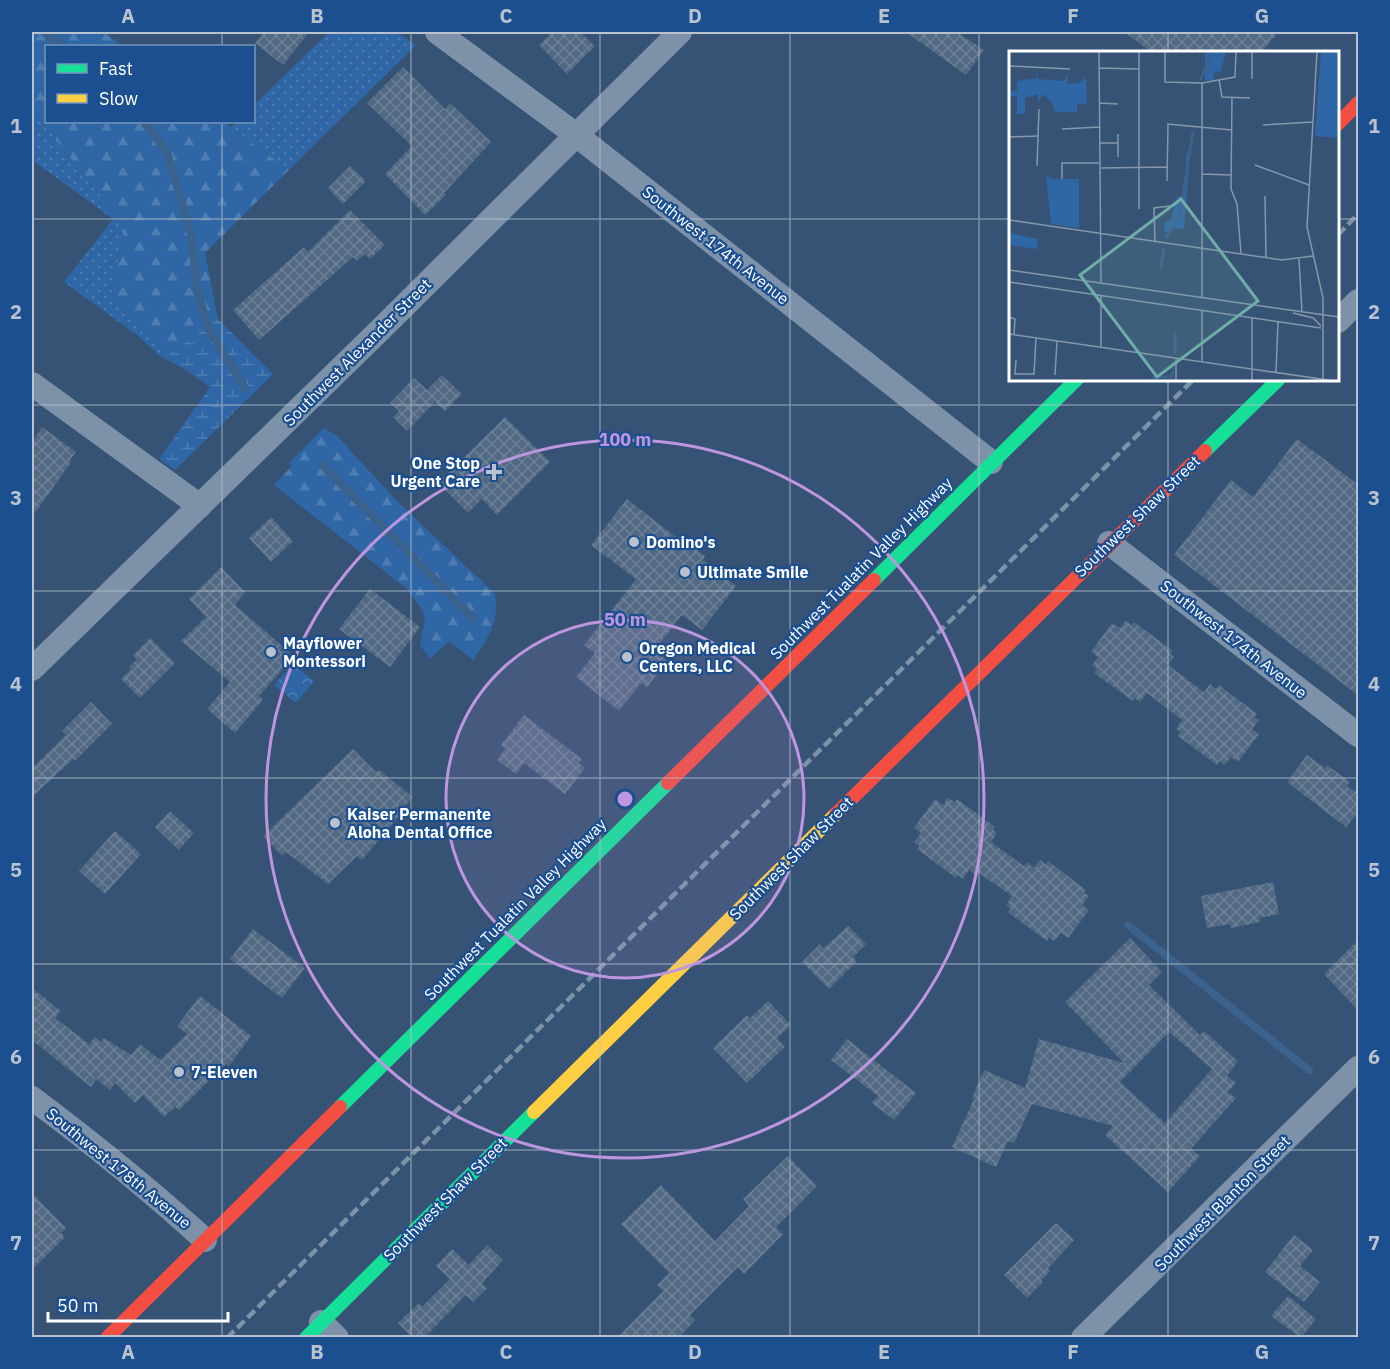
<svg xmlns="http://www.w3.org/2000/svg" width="1390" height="1369" viewBox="0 0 1390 1369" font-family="'IBM Plex Sans',sans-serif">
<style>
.grass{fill:url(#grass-dots)}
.forest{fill:url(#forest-firs)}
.wetland{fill:url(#wetland-marsh)}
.park{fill:url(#park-crowns)}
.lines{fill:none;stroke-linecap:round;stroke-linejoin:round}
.stream{stroke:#3b618d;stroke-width:8}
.building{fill:url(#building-cross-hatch);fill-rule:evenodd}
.street{stroke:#7d92a8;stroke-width:24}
.fast{stroke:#16e098;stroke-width:14}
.slow{stroke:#ffcf43;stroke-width:14}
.jam{stroke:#f24e42;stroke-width:14}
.rail{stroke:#7e92a7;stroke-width:4.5;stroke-dasharray:10 4.5;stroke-linecap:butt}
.grid{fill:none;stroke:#b9c2ce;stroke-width:1.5;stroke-opacity:0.55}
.ring{fill:none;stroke:#bd96df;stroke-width:3}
.poi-dot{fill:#b9c2ce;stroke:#1b4f8f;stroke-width:2}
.labels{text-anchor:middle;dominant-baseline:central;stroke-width:4.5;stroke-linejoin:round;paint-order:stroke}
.street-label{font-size:16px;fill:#fff;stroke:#1b4f8f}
.poi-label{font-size:16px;font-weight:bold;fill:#fff;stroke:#1b4f8f;text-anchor:start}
.inset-river{fill:none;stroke:#3b618d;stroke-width:3}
.inset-road{fill:none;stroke:#8697ac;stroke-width:1.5}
.view{fill:#6fada8;fill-opacity:0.15;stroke:#6fada8;stroke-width:3}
.inset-edge{fill:none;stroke:#fff;stroke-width:3}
.centre{fill:#bd96df;stroke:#1b4f8f;stroke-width:3}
.ring-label{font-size:18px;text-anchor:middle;font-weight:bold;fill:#bd96df;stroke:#1b4f8f;stroke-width:4.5;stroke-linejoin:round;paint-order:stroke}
.neatline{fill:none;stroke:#b9c2ce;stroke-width:2}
.grid-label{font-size:20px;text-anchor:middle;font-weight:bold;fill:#b9c2ce}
</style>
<defs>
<pattern id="grass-dots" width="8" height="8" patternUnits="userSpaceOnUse" patternTransform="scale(1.5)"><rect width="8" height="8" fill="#2f66a5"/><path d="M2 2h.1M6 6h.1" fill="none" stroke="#4e7db2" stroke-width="1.8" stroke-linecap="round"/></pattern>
<pattern id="forest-firs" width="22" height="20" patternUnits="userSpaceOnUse" patternTransform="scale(1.5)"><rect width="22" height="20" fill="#2f66a5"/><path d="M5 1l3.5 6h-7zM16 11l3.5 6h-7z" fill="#4e7db2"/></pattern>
<pattern id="wetland-marsh" width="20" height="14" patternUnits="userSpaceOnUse" patternTransform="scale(1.5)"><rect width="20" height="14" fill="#2f66a5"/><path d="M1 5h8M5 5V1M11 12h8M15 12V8" fill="none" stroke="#4e7db2"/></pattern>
<pattern id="park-crowns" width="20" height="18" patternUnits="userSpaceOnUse" patternTransform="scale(1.5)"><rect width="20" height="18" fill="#2f66a5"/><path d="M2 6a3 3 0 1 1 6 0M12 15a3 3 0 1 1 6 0" fill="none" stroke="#4e7db2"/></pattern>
<pattern id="building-cross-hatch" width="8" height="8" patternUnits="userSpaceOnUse" patternTransform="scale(1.5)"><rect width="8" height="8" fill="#526984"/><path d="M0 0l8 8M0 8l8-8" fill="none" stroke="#6c8096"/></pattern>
</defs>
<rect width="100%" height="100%" fill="#365274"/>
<path class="grass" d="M329 32H397L416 45 289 170 231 127 237 122H254V105Z
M32 109 124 226 112 294 169 354 160 356 137 335 64 282 113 219 32 160Z"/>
<path class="forest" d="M32 32H103L123 46H46V122H224L289 170 205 253 218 319 169 354 112 294 124 226 32 109Z
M324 428 337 436 397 501 495 594C500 621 488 639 473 660L449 641 430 659 420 645 425 618 421 608 406 588 274 485 292 466 289 463Z"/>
<path class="wetland" d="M218 319 273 374 175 470 159 459 210 387 186 370 160 356 169 354Z"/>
<path class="park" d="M293 664 314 681 296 703 274 685Z"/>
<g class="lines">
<path class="stream" d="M44 32 63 46
M144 122 167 152 191 234 197 289 208 328 245 388
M322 465 473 618
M1128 925 1309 1070"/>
</g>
<path class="building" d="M264 32H309L283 65 255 43Z
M552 32H581L595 46 567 74 539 45Z
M906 32H957L984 50 966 75Z
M1124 32H1278L1262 52H1151Z
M403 67 445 109 450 103 491 142 444 193 446 195 425 215 385 174 412 146 367 103Z
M350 166 366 181 343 204 328 188Z
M350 210 385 245 370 259 365 254 357 261 353 257 259 340 233 310 304 247 308 252Z
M442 375 462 394 445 411 435 402 407 431 393 417 399 411 390 403 414 378 427 390Z
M505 417 550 462 497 515 482 499 468 513 438 483Z
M42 427 76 452 70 460 72 461 32 517V442Z
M1297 439 1359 485V696L1174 555 1231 480 1253 497Z
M627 499 677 538 679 536 705 556 703 560 736 586 702 630 682 615 654 650 667 661 647 687 641 683 619 711 576 677 595 653 584 645 636 579 591 545Z
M271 517 293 541 271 562 249 538Z
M221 567 245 592 235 605 294 656 259 696 263 700 235 733 207 709 230 682 181 641 206 617 189 599Z
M370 589 420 627 390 667 339 629Z
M1125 621 1132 625 1134 622 1172 650 1170 654 1174 657 1168 665 1204 692 1210 684 1216 689 1219 685 1257 714 1254 717 1259 720 1252 729 1259 734 1238 762 1231 757 1224 765 1219 761 1217 765 1178 736 1181 732 1176 729 1182 720 1147 693 1140 702 1135 698 1133 701 1094 673 1097 669 1092 665 1098 657 1091 652 1112 623 1120 628Z
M150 638 175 663 140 698 121 679 131 669 129 667 137 659 133 655Z
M91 702 112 724 75 761 73 759 32 797V768L66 735 62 731Z
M524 715 582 759 579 763 585 768 565 794 524 763 516 774 497 760 505 749 501 745Z
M353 749 376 772 379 770 413 797 402 809 404 810 362 860 357 856 328 884 286 852 282 856 263 836Z
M1307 755 1325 768 1327 765 1350 782 1347 786 1359 794V811L1346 827 1287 782Z
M948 798 955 802 957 799 995 827 993 830 997 833 991 842 1024 866 1027 862 1034 868 1040 860 1046 865 1048 861 1086 890 1084 893 1089 896 1082 905 1089 910 1068 938 1061 933 1054 941 1049 938 1047 941 1008 912 1011 909 1006 905 1012 896 979 873 977 876 969 870 963 879 958 875 956 878 917 849 920 846 914 842 921 833 914 828 935 799 943 805Z
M170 811 194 833 179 850 155 827Z
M115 831 141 854 105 894 79 871Z
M1273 882 1279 914 1259 918 1260 922 1231 928 1230 924 1207 928 1201 896Z
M848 926 866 944 853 957 857 961 829 989 802 962 820 944 824 948Z
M253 929 305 968 282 998 230 959Z
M1130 938 1162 972 1149 985 1200 1035 1204 1031 1238 1061 1227 1076 1236 1083 1228 1092 1236 1098 1191 1149 1200 1156 1168 1192 1105 1135 1113 1126 1032 1104 1014 1143 1008 1141 996 1167 952 1147 974 1099 972 1098 984 1070 1025 1088 1039 1039 1124 1063 1065 1002ZM1169 1032 1212 1069 1165 1123 1120 1082Z
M1359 939V1011L1324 974Z
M32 988 61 1011 55 1018 89 1044 95 1037 101 1042 104 1038 131 1055 140 1044 160 1060 187 1034 177 1026 200 996 251 1036 229 1066 226 1064 179 1110 175 1107 164 1117 143 1095 135 1103 115 1083 110 1090 96 1079 91 1087 32 1040Z
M768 1001 791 1025 777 1038 785 1047 747 1083 713 1048 747 1015 750 1018Z
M847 1039 916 1093 894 1120 872 1103 878 1096 831 1060Z
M788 1156 817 1186 776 1227 783 1234 744 1274 738 1267 690 1315 695 1320 678 1338H617L663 1291 657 1285 669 1273 621 1224 661 1185 715 1241 749 1206 743 1199Z
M32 1193 66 1228 61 1233 65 1237 32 1270Z
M1056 1223 1074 1240 1048 1268 1050 1271 1041 1281 1043 1282 1027 1298 1004 1275Z
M1294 1235 1313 1250 1300 1266 1320 1282 1304 1302 1265 1272Z
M487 1245 503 1260 482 1283 487 1288 473 1302 466 1295 424 1338H413L398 1323 419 1303 422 1307 450 1279 436 1266 452 1249 469 1265Z
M1288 1296 1316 1319 1301 1338 1271 1316Z"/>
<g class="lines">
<path class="street" d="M437 32 575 134 991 462
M1338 321 1358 301
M32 384 200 506
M1109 543 1358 735
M32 669 381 329 680 32
M32 1098C92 1143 150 1190 205 1240
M321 1322 337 1338
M1083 1338 1358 1068"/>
<path class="fast" d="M1205 451 1278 380
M874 580 1076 380
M340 1107 668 783
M306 1338 534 1112"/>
<path class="slow" d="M534 1112 836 814"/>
<path class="jam" d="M1338 124 1358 103
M668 783 874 580
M836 814 1205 451
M107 1338 340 1107"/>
<path class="rail" d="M1338 235 1358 214
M227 1338 1193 380"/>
</g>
<path class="grid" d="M222 32V46M411 32V1338M600 32V1338M790 32V1338M979 32V1338M1168 32V52M222 122V1338M32 219H1010M1338 219H1358M1168 380V1338M32 405H1358M32 591H1358M32 778H1358M32 964H1358M32 1150H1358"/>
<circle cx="625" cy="799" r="179" fill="#bd96df" fill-opacity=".12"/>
<g class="ring">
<circle cx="625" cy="799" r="179"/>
<circle cx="625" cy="799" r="359"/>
</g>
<g class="poi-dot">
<path d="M491 463h6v6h6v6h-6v6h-6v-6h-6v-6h6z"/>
<circle cx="634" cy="542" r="6"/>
<circle cx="685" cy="572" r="6"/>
<circle cx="271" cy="652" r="6"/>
<circle cx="627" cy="657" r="6"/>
<circle cx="335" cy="823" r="6"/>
<circle cx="179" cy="1072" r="6"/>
</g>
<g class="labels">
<g class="street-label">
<text transform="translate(716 245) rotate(38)">Southwest 174th Avenue</text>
<text transform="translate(357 352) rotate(-45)">Southwest Alexander Street</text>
<text transform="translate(1137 516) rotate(-44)">Southwest Shaw Street</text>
<text transform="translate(861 568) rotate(-45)">Southwest Tualatin Valley Highway</text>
<text transform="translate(1234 639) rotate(38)">Southwest 174th Avenue</text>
<text transform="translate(791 858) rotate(-45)">Southwest Shaw Street</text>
<text transform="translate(515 909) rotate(-45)">Southwest Tualatin Valley Highway</text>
<text transform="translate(119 1168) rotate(39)">Southwest 178th Avenue</text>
<text transform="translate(445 1199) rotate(-45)">Southwest Shaw Street</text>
<text transform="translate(1222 1203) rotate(-45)">Southwest Blanton Street</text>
</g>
<g class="poi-label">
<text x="480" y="463" text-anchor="end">One Stop<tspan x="480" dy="18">Urgent Care</tspan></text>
<text x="646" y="542">Domino's</text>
<text x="697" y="572">Ultimate Smile</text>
<text x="283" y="643">Mayflower<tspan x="283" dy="18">Montessori</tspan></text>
<text x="639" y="648">Oregon Medical<tspan x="639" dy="18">Centers, LLC</tspan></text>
<text x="347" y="814">Kaiser Permanente<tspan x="347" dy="18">Aloha Dental Office</tspan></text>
<text x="191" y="1072">7-Eleven</text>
</g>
</g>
<g transform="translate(1009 51)">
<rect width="330" height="330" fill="#365274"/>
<path d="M0 182 29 188 28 198 0 194Z" fill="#2f66a5"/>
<path d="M177 103H181L175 178 164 177 160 182 155 180 156 172 162 169 168 145H174L176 135Z" fill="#2f66a5"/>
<path d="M217 0 212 20 205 22 204 29H196V0ZM312 0H330V87L306 85ZM28 18 29 28 55 30 60 22 58 33 70 32 77 26 78 53H68V61H46L42 50 33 43 29 54V43L16 47V63H8V45H0V40H8V30L28 27ZM37 124 43 128H70V177L42 173Z" fill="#2f66a5"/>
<path d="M47 133H65V162H47Z" fill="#2f66a5"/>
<path class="inset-river" d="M191 29 205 0M157 187 171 163 184 80M152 217 155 197M166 303V282M143 330 145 326H163L165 310"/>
<path class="inset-road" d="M90 0 92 231M130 0V158M156 0V31L193 32 226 26 227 0M308 0 298 176 314 247V330M0 15 61 18M90 17 129 18M243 28V0M210 29 213 46 241 47M223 46 222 138 228 153 232 203M91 52 109 53M158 73 223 79M254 74 304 71M53 78 91 76M109 83V106M0 86 30 85M91 92H109M246 114 300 134M28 115 30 58M92 117 158 116M193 123 222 124M53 128V112H91M158 130 159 74M256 145 257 207M0 169 273 209 304 205M146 191 145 157 161 155M290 208 293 261M0 219 330 266M0 231 312 277M193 246V32M284 262 304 267 312 275M0 266 6 268 5 284M243 267V330M0 283 326 330M92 296V245M7 309 6 323H25L27 287M193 310V259M267 321 269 271M46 324 48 290M167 330V307"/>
<path class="view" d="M172 148 249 250 148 326 71 224Z"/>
<rect width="330" height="330" class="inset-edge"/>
</g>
<circle cx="625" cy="799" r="9" class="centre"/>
<g class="ring-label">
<text x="625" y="446">100 m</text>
<text x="625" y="626">50 m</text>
</g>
<rect width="1390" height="1369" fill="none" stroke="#1b4f8f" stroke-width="66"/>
<rect x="45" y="45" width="210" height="78" fill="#1b4f8f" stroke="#7695bc" stroke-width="1.5"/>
<rect x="57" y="64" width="30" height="9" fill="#16e098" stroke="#7695bc" stroke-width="1.5"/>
<text x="99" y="75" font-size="18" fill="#ffffff">Fast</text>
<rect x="57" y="94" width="30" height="9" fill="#ffcf43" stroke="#7695bc" stroke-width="1.5"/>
<text x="99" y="105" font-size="18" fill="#ffffff">Slow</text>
<path d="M48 1312v9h180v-9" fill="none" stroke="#ffffff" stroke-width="3"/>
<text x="57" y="1312" font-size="18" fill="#ffffff" stroke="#1b4f8f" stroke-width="4.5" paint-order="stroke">50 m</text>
<rect x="33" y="33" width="1324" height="1303" class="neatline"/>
<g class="grid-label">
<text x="128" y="23">A</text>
<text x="317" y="23">B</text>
<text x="506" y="23">C</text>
<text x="695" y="23">D</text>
<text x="884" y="23">E</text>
<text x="1073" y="23">F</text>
<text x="1262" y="23">G</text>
<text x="16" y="133">1</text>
<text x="1374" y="133">1</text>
<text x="16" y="319">2</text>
<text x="1374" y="319">2</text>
<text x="16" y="505">3</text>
<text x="1374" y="505">3</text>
<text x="16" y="691">4</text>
<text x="1374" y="691">4</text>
<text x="16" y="877">5</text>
<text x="1374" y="877">5</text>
<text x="16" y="1064">6</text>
<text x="1374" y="1064">6</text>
<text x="16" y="1250">7</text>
<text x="1374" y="1250">7</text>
<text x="128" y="1359">A</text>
<text x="317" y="1359">B</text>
<text x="506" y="1359">C</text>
<text x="695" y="1359">D</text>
<text x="884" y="1359">E</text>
<text x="1073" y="1359">F</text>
<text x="1262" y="1359">G</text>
</g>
</svg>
